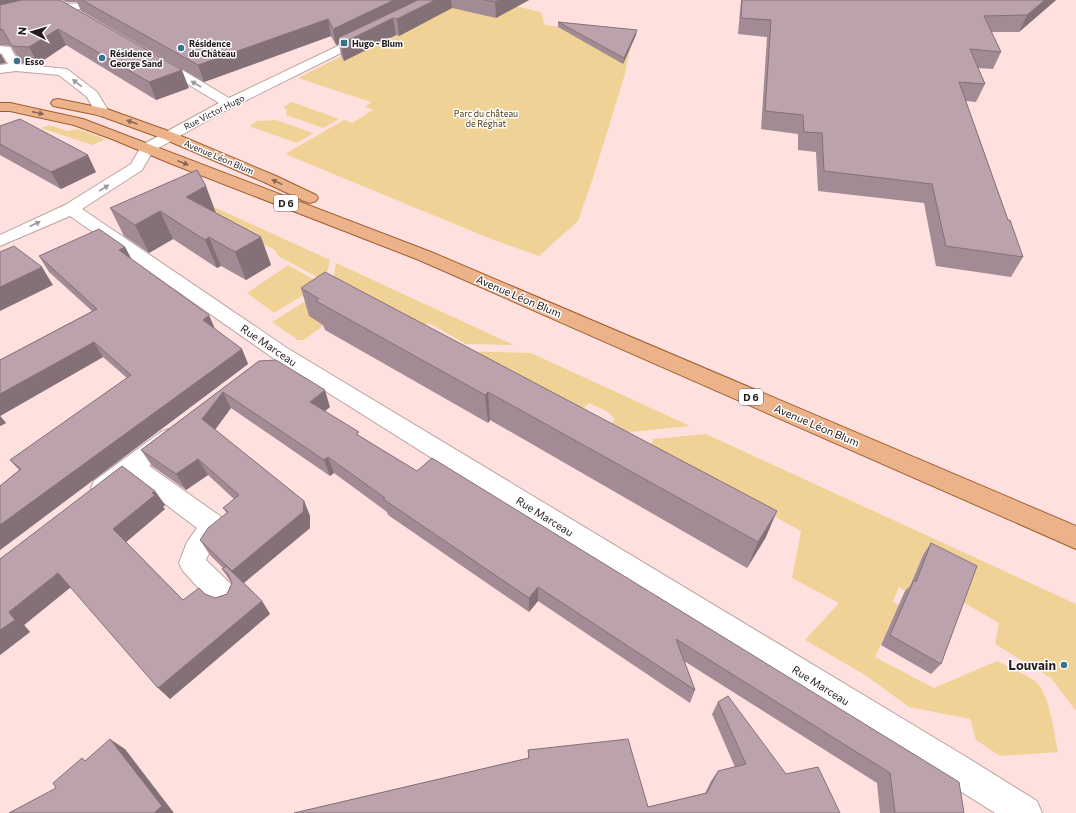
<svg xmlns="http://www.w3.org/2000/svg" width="1076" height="813" viewBox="0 0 1076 813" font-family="Commissioner,sans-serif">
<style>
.green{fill:#f1d296}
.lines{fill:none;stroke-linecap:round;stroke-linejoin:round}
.minor-casing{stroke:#bda2a0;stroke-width:2}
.major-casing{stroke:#9f5d31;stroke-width:2}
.minor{fill:#fff;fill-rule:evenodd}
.major{fill:#ecb38b;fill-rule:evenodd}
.wall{fill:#a28b94}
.shaded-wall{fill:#847178}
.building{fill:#bca2ac;stroke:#847178}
.oneway{fill:#9e9999}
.oneway2{fill:#8a6854}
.poi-dot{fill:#3b738d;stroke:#fff;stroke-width:1.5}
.labels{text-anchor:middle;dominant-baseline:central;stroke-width:3;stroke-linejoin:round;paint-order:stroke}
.far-poi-label{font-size:9px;font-weight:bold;fill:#271c1c;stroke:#fff;text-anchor:start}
.far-street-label{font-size:9px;fill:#271c1c;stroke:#fff}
.far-park-label{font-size:9px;fill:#4d3a10;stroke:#fff}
.shield{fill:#fff;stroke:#686060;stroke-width:1}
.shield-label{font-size:10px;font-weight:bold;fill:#271c1c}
.street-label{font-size:11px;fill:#271c1c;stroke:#fff}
.near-poi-label{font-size:13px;font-weight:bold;fill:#271c1c;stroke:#fff;text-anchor:end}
</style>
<rect width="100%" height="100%" fill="#fee1de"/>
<path class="green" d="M453 0 511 5 541 12 545 25 633 36 624 77 593 178 578 221 539 256 491 239 285 154 344 120 352 123 373 110 365 107 371 102 298 78Z
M292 102 339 119 323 128 286 115 287 110 283 107Z
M276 120 313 133H314L297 143 249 126 257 121Z
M49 125 68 131 77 129 106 139 92 145 41 128Z
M168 186 330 260 326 278 321 279 278 256 275 250 168 196Z
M336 263 514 345 466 344 429 323 418 327 333 281Z
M288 265 322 284 274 313 247 293Z
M328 287 310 316 324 325 304 340H298L272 322Z
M463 351 531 353 690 426 620 433 609 426 615 419 608 412 589 403 579 413Z
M706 434 1076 604V710H1075L1051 678 995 644 999 623 959 600 923 555 907 592 899 587 893 602 899 605 875 657 934 688 997 661C1007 666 1028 675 1036 682 1050 695 1054 733 1058 752L1000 756 976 740 970 719 909 707 865 675 805 640 839 603 792 578 801 531 648 448 654 439Z"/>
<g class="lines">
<defs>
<path id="minor" d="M109 2 113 3 114 5 113 7 65 10 60 7 65 4Z
M367 32 371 34 373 36 371 38 219 114 153 151 142 170 82 209 287 348 963 755 1037 801 1042 813H995L273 358 70 216 0 246V235L65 205 131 164 142 145 219 103 156 65 154 62 156 59H164L229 98Z
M0 46 10 47 20 64 67 69 97 92 109 112 107 115 102 116 97 115 87 97 59 75 16 71 0 73V65L8 64 2 54H0Z
M169 429 177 432 180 438 177 444 149 466 220 516 224 524 216 543 208 555 206 560 235 588 239 597 235 606 225 610 215 606 183 571 179 563 187 542 197 528 132 479C120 489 111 501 94 495L91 488 94 481 161 432Z"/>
<path id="major" d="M58 99 107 109 174 133 276 176 316 195 318 198 316 201 310 203 304 201 264 182 164 139 98 115 53 106 51 103 53 100Z
M0 103H10L83 119 431 252 1076 526V549L419 260 172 164 112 139 74 125 10 111H0Z"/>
</defs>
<use href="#minor" class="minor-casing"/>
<use href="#major" class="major-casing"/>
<use href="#minor" class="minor"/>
<use href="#major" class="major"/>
</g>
<path class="wall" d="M0 0 189 88 156 100 66 45 38 64 21 63 11 46 0 45Z
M62 0H529L496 18 452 8 399 36 396 35 344 61 341 55 339 44 336 45 331 36 204 82 81 11 77 2H66Z
M741 0H1056L1019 32H991L1001 52 993 69 978 68 985 84 976 102 966 101 1008 220 1023 257 1011 277 936 266 924 203 818 191 816 152 798 150V134L761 129 767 37 738 34Z
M558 22 636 35 623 64 558 27Z
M0 126 96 172 61 189 0 155Z
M110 208 216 213 261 237 271 265 246 280 221 266 217 268 173 239 149 253 124 236Z
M125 247 132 260 215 329 242 349 248 364 0 550V486L19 470 10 460 127 378 103 357 0 416 6 423 0 426V360L92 311 49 272 39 256Z
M301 288 766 537 747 568 490 420 488 423 325 330 323 325 309 316Z
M259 361 330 407 325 411 360 436 964 813H880L877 783 684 661 695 690 690 703 538 601 529 612 388 515 387 512 334 473 330 476 231 408 215 430 304 501 310 516V528L244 583 262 601 270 614 170 699 71 587 24 625 30 632 0 655V559L155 491 165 505 163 507 165 509 126 542 183 600 205 594 215 598 227 594 232 583 231 582 222 569 223 568 210 555 200 540 227 513 223 508 234 499 208 475 186 490 152 466 141 450Z
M931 543 941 664 931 674 881 645 905 591 910 586 923 555Z
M718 702 786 774 840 813H294L528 758V750L648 807 705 793 711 781 718 771 735 767 712 714Z"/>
<path class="shaded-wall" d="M0 0H46L0 14Z
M394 0H430L338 38 339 44 336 45 333 29Z
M435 0H451L452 8 399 36 397 19Z
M500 0H529L496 18 495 2Z
M1045 0H1056L1019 32 1027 15Z
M393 18 396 35 344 61 341 44Z
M328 19 331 36 204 82 198 65Z
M58 29 66 45 38 64 29 47Z
M637 30 636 35 623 64 624 58Z
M0 53 6 63 0 64Z
M182 70 189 88 156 100 149 82Z
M88 155 96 172 61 189 51 172Z
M206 186 216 213 186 197Z
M160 211 173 239 149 253 135 225Z
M209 237 221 266 217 268 205 240Z
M261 237 271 265 246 280 235 252Z
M125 247 133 262 119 250Z
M42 267 53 285 0 311V287Z
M209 315 216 331 203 320Z
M94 342 103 357 0 416 6 423 0 426V394Z
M242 349 248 364 0 550V525Z
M325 390 330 407 316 418 310 402Z
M223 392 231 408 210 436 202 419Z
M488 392 490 420 488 423 485 395Z
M328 457 334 473 330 476 324 460Z
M198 459 208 475 186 490 176 474Z
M155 491 165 505 163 507 165 509 125 543 113 529Z
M304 501 310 516V528L241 585 232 571Z
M777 511 766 537 747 568 758 542Z
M58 573 72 586 24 625 30 632 0 655V630L9 612Z
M538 587V601L529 612V598Z
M262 601 270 614 170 699 158 688Z
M110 739 125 749 174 813H154Z"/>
<path class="building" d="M22 0H60L182 70 149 82 58 29 29 47 12 46 3 30 0 29V5Z
M82 0H394L333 29 328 19 198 65Z
M418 0H435L397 19 393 18 341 44 338 38Z
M484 0H500L495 2Z
M742 0H1045L1027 15 984 16 1001 52 970 49 985 84 959 82 1008 220H1010L1023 257 946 246 932 184 824 171 822 133 804 132 803 115 765 111 771 20 741 18Z
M558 22 637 30 624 58Z
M20 119 88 155 51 172 0 144V126Z
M197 170 206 186 186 197 261 237 235 252 209 237 205 240 160 211 135 225 110 208Z
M99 229 125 247 119 250 209 315 203 320 242 349 0 525V486L21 469 10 460 131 375 94 342 0 394V360L97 309 39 256Z
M14 246 42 267 0 287V252Z
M325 272 777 511 758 542 488 392 485 395 316 301 319 299 301 288Z
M276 360 325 390 310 402 359 432 356 434 417 471 432 458 959 782 964 813H895L890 773 676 639 695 690 538 587 529 598 383 499 385 498 328 457 324 460 223 392 202 419 304 501 303 512 232 571 200 540 208 528 228 512 223 508 239 495 198 459 176 474 141 450 259 361Z
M122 466 155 491 152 493 155 495 113 529 183 600 199 588 205 594 215 598 227 594 232 583 228 574 222 569 226 566 262 601 158 688 58 573 9 612 15 620 0 630V559Z
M931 543 977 566 941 664 890 635 914 580 916 582Z
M728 696 786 774 818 767 840 813H294L529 758 528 750 628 739 648 807 707 793 718 771 746 764 718 702Z
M110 739 162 806 154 813H9L56 788 53 783 82 758 85 761Z"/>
<defs><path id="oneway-solid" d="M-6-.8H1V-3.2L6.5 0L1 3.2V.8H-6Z"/></defs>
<g class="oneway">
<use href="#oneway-solid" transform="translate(77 83) rotate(-142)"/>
<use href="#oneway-solid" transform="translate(196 84) rotate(-150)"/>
<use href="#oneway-solid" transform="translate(104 188) rotate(-32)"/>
<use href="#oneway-solid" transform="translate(35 224) rotate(-24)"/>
</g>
<g class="oneway2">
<use href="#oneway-solid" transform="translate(38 113) rotate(13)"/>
<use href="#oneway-solid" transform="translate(132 122) rotate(-161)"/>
<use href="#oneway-solid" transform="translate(183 163) rotate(21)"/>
<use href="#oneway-solid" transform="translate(277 182) rotate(-154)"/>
</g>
<g class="poi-dot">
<rect x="340" y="39" width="8" height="8" rx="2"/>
<circle cx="181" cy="48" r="4"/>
<circle cx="102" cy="58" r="4"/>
<circle cx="17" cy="61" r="4"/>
<circle cx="1064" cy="665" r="4"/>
</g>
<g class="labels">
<g class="far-poi-label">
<text x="189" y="43">Résidence<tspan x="189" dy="10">du Château</tspan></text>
<text x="352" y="43">Hugo - Blum</text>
<text x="110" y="53">Résidence<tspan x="110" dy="10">George Sand</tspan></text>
<text x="25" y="61">Esso</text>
</g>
<g class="far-street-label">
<text transform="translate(214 112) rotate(-27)">Rue Victor Hugo</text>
<text transform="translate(219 157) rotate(23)">Avenue Léon Blum</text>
</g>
<g class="far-park-label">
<text x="486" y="113">Parc du château<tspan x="486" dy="10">de Réghat</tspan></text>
</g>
<g class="shield">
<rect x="274" y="195" width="24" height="16" rx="3"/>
<rect x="739" y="389" width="24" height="16" rx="3"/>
</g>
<g class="shield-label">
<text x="286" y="203">D 6</text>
<text x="751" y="397">D 6</text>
</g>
<g class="street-label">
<text transform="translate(519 296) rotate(23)">Avenue Léon Blum</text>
<text transform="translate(269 345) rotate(34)">Rue Marceau</text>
<text transform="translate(817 425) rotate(23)">Avenue Léon Blum</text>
<text transform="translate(545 516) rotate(32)">Rue Marceau</text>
<text transform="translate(821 685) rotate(32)">Rue Marceau</text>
</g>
<g class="near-poi-label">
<text x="1056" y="665">Louvain</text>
</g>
</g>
<g transform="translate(32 32) rotate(275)" stroke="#ffffff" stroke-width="3" paint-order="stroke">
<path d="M0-3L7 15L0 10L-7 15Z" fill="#271c1c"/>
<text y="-6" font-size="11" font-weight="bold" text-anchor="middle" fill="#271c1c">N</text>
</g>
</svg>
